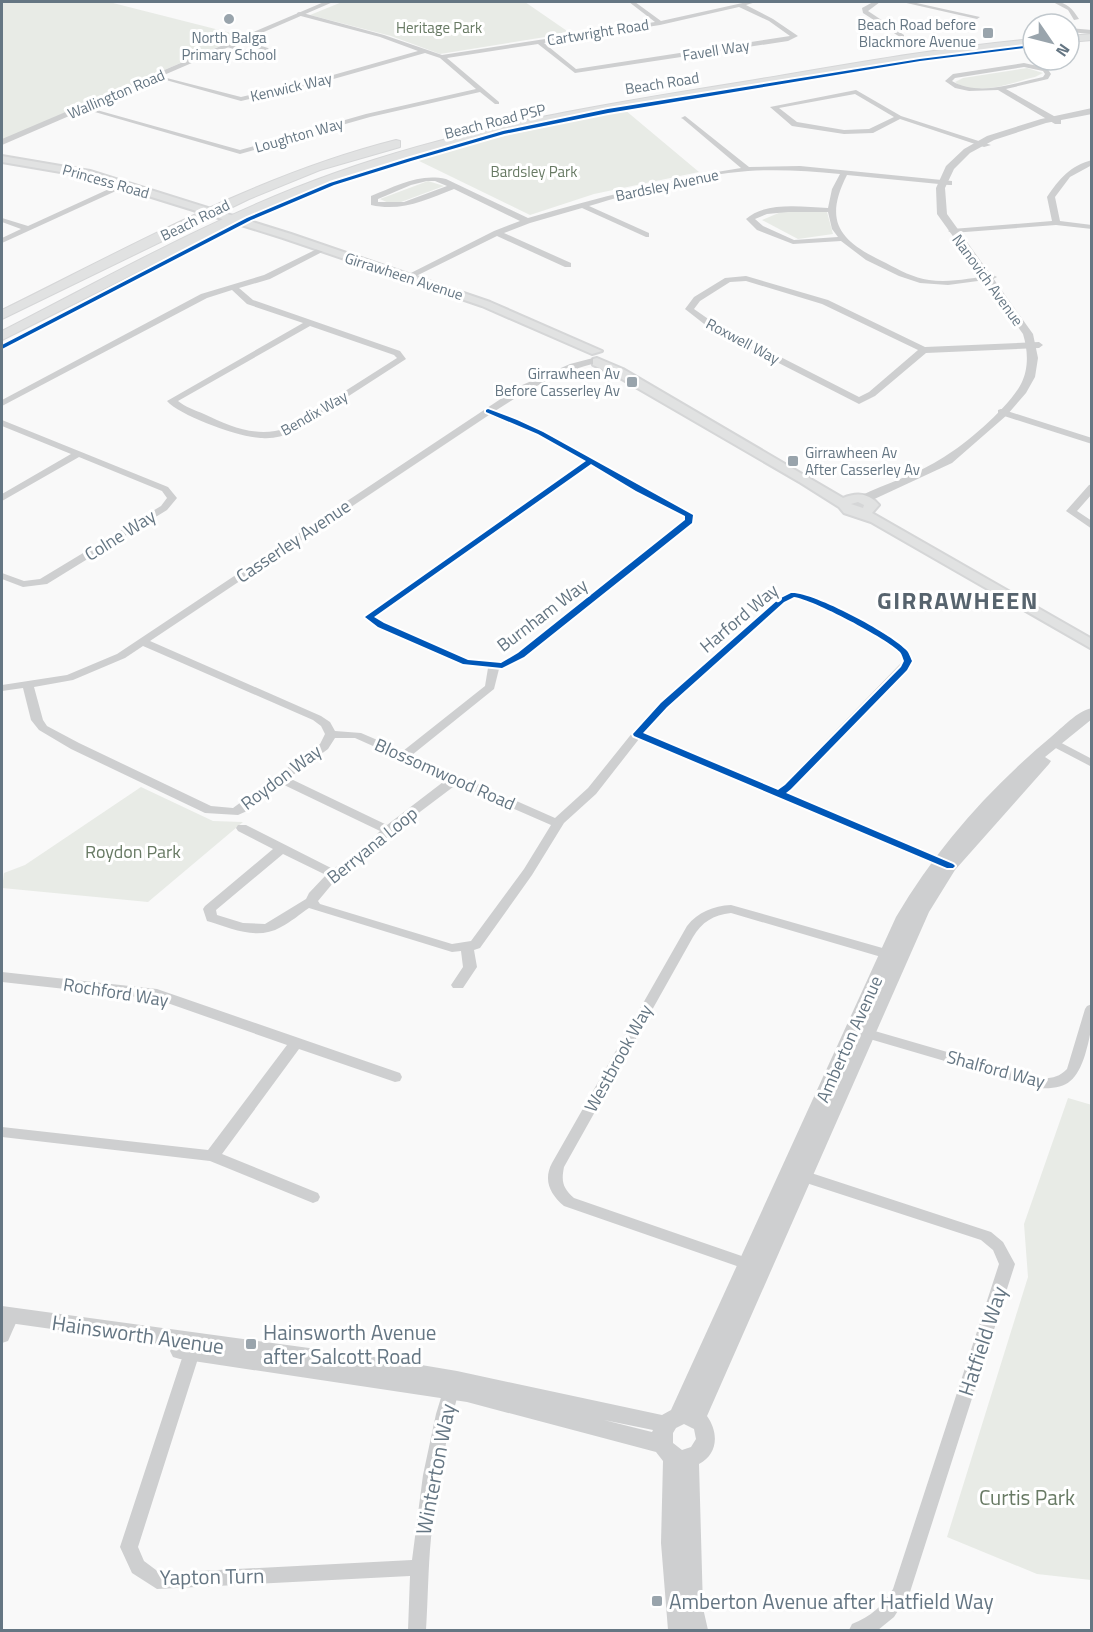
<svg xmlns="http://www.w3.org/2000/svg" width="1093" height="1632" viewBox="0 0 1093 1632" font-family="'Titillium Web',sans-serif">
	<rect width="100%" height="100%" fill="#f9f9f9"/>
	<g fill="#e8ebe6">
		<polygon points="2,2 109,2 243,36 2,140"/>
		<polygon points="342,2 525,2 570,33 440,54 391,36 310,15"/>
		<path d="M1027 68 1043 73 1035 77C1014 82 975 98 955 82L963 78Z"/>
		<polygon points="625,110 699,172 594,194 530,215 413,158 445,149"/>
		<polygon points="428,181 444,186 393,205 380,199"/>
		<polygon points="781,212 827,212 833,234 798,239 762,220"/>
		<polygon points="141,787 213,821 243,822 148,902 2,888 4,873 25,865"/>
		<polygon points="1068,1098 1092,1105 1091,1580 1037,1574 947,1537 1028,1277 1024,1224"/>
	</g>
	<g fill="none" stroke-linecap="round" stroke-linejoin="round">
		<g stroke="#d5d6d7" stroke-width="4">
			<g id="secondary">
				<polygon points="2,156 90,171 291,234 490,302 602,351 592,354 482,306 283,238 84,176 2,162"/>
				<path d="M597 358 623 369 843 498C857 492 869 493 879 505L872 513 1092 639V649L871 522 844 513 839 507 801 483 615 375 593 365V359ZM858 502 864 505 863 508 851 504Z"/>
			</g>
		</g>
		<g stroke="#d5d6d7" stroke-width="2">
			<g id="primary">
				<polygon points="1092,34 1092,40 1069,42 1069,36"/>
				<path d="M1033 39V45L924 58 641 105 539 124 443 147 344 178 257 212 2 340V331C111 275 219 214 335 173 467 126 605 104 743 82 839 66 935 48 1033 39Z"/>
				<path d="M396 140 400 141V147L320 170 249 199 2 319V310C130 247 257 175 396 140Z"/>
			</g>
		</g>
		<g fill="#cecfd0" fill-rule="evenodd">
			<path d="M629 2H635L661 21 747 2H756L746 5 773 19 798 36 788 41 575 73 538 44 447 58 499 102V104H495L480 92 370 117 240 154 81 108 86 107 240 150 366 114 476 89 440 58 425 53 330 80 241 101 155 77V75L241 97 326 77 418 51 380 37 297 15V13L299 12 384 35 442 55 655 22ZM739 7 769 21 790 36 576 69 544 43 660 25Z"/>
			<polygon points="873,2 880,2 868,11 904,35 904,37 900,37 863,13 862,8"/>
			<polygon points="902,2 912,2 980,17 977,19"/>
			<path d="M1053 2C1066 1 1073 9 1079 19L1074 20 1068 10Z"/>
			<polygon points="238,39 268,48 271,52 256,56 224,46 227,44 256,52 264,51 236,42 235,41"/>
			<path d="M1024 63 1047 68 1051 74 1048 79 1006 89 1061 120V124H1055L998 90 969 91 955 88 945 81 953 74ZM1024 67 1043 71 1045 74 1043 77C1015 83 979 97 952 81L955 78Z"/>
			<path d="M856 90 901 116 991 145 984 147 900 119 873 133 844 134 792 126 770 107ZM855 94 894 117 869 129 844 130 797 122 779 108Z"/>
			<path d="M685 116 749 167 800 166 952 181V185H949L847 175C822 224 842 242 886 263 899 270 914 278 929 280 950 283 972 278 993 275L997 277 993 279 948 285 920 283 899 276 866 260 841 241 793 244 757 230 746 219C766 201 803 207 828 208L832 189 840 174C809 171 779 169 748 171 695 175 640 191 589 206L649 233V237H646L582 208 530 223 504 233 571 263V267H565L497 236 404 282 397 280 494 231 520 221 454 189C426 200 401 212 371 205V196C396 186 419 173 446 179L528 218C598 198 668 179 741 168L683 119 681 118ZM427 181H435L447 186 404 202H378V199L411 185ZM788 212H828L832 229 838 237 794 240 763 226 755 219 767 214Z"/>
			<path d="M1092 160V165L1070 177 1055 197 1060 221 1092 225V229L1056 225 952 233 948 231 952 229 1052 221 1047 197C1059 179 1070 166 1092 160Z"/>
			<polygon points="122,183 129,185 2,243 2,238 21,229 2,222 2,218 28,226"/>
			<path d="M321 247H324V251L270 279 239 288 253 300 400 351 406 359 293 432C283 436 273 439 262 438 241 438 180 416 167 401L303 323 247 304 232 290 207 298 2 406V400L201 294 264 275ZM310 326 394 355 397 358 287 428C257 438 231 427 204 414 195 410 185 407 178 401Z"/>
			<path d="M746 276 828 300 925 347 1039 342 1043 345 1039 348 926 353 875 396 859 404 708 327 685 309 694 297 725 278ZM746 281 822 304 918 350 869 392 859 397 714 323 694 309 700 301 730 282Z"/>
			<path d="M593 358 597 361 596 363C559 372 527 390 495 411 565 437 626 481 692 513L694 521 525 657 506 668 499 669 494 689 412 755 555 818 588 788 633 732 660 703 780 597C785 593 791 591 798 592 819 595 892 633 907 649 910 652 912 657 913 661L908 670 788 793 951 862 953 865 951 868H943L639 739 596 794 564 823 532 875 480 948 474 950 477 967 463 988H453L451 985 463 967 461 951 452 952 309 908C300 914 291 922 281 927 257 941 231 928 207 921L203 909 205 906 273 849 238 831 236 828 238 825H246L333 869 357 854 380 831 282 784 247 811 238 815 205 813 71 749 39 730 31 720 23 688 2 691V685L67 675 117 654 520 386 570 364ZM489 415 537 435 584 461 364 617 377 627 462 664 488 668 485 686 403 751 361 733 335 731 330 722 321 716 150 641ZM591 465 684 516V520L517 653 500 663 468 659 385 623 376 617ZM794 598C813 600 886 638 899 652 900 654 902 659 903 661L784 784 778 789 644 733 668 707 785 603ZM143 646 313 720 321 726 325 734 320 744 233 808 211 806 79 743 47 726 43 720 34 687 73 680 125 658ZM335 738H355L447 779 387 825 289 778 328 749ZM457 784 551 825 524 869 471 941 452 944 320 904 318 901 338 877 365 860 392 833ZM283 854 326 875 309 893 306 899 265 924 243 923 217 915 216 910Z"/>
			<polygon points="1001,409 1092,438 1092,444 998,414 998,410"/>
			<polygon points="2,420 168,487 177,498 167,510 47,584 23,587 2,579 2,573 24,581 40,579 161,506 167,498 162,491 79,457 2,501 2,494 71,454 2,426"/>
			<polygon points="1092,484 1092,494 1077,511 1092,521 1092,529 1066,511 1089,485"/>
			<polygon points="1052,738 1092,759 1092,767 1048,744 1046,742"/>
			<path d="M731 905 900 953 901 956 900 959 895 961 731 913C713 915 702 922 693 937L564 1167C561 1182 563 1188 574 1198L759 1262 762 1266 759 1270 754 1272 564 1206C550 1194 543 1180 552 1163L687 926C698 912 713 906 731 905Z"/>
			<polygon points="2,972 157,989 400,1073 402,1077 400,1081 395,1082 299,1049 222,1154 318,1193 320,1197 318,1201 313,1203 210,1161 2,1137 2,1127 208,1150 287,1045 156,999 2,982"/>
			<path d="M1092 1004C1092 1025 1091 1035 1085 1055 1076 1082 1066 1090 1037 1088L856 1035 854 1032 856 1029 861 1027 1037 1078C1050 1079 1058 1078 1067 1069L1085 1009 1087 1006Z"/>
			<path d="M796 1168 991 1232 1003 1242 1015 1264 910 1592 894 1617 878 1630H849L852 1624C871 1616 882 1607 893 1589L999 1264 993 1250 981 1240 791 1178 789 1174 791 1170Z"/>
			<polygon points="11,1310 16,1311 19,1316 8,1341 2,1343 2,1320 6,1311"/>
			<path d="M194 1339 200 1341 202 1346 138 1547 144 1561 160 1573 412 1560 423 1475 436 1414 447 1378 453 1376 459 1378 461 1383C447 1434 436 1485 431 1538 428 1569 428 1600 426 1630H408L410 1576 157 1589 132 1573 120 1547 186 1346 188 1341Z"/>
		</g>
		<g fill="#cecfd0" fill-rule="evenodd">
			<polygon points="324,2 333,2 2,145 2,139"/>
			<polygon points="1069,28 1092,30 1092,34 1069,32"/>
			<path d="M1092 108V114L1046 123 994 140 970 153 954 169 945 188 947 214 1033 334 1038 358 1035 377 1026 393 1007 415 952 463 868 502H860V496C887 483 918 474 944 457 967 443 1008 408 1021 384 1029 369 1028 350 1023 334L937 214 936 188 946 166 964 149 987 136 1041 119Z"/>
			<path d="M1092 708V719L1045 757 1051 761 1049 764 955 870 929 912 707 1416C719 1433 718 1454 699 1464L703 1608 708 1630H668L661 1543 663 1461 656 1452 467 1402 180 1359 173 1357 170 1351 173 1346 2 1322V1306L368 1356 457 1371 662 1415 671 1410 896 917C937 847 989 789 1051 737 1062 728 1077 711 1092 708ZM604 1420 653 1430 652 1432ZM684 1424 694 1429 696 1439 691 1447 682 1450 673 1443V1433L676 1428Z"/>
		</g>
		<use href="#secondary" fill="#e1e2e2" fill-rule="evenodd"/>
		<use href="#primary" fill="#e1e2e2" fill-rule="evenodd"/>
		<g stroke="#fff" stroke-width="4">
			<g id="cycleway">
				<polygon points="1033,45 1033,47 920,61 608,113 504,134 411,161 334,185 251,220 2,349 2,345 247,218 330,183 407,159 503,131 608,109 920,59"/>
				<path d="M488 409 517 420 543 432 693 515 692 523 524 657 502 668 463 664 378 627 365 617 586 461 538 434 486 412V410ZM591 464 636 491 685 516V520L518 653 501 663 468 660 384 623 374 617Z"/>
				<path d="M791 593C811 591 890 633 905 649 909 652 910 657 912 661L907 670 791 789 786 793 953 864 955 866 953 868H947L634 736 633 734 661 703 779 599ZM794 597C812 599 888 639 900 652 902 654 903 659 904 661L901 667 785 785 778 790 643 733 667 707 784 602Z"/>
			</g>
		</g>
		<use href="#cycleway" fill="#0057b8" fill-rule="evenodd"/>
	</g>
	<g fill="#99a4ac" stroke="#fff" stroke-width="2">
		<circle cx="229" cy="19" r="6"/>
		<rect x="982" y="27" width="12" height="12" rx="3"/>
		<rect x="626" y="376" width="12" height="12" rx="3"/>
		<rect x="787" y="455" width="12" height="12" rx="3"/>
		<rect x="245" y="1338" width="12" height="12" rx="3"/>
		<rect x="651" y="1595" width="12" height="12" rx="3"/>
	</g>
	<g text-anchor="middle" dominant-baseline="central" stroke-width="6" stroke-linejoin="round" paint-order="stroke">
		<g font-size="15" fill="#657683" stroke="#fff" text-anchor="end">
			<text x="976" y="24">Beach Road before<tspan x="976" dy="17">Blackmore Avenue</tspan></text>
			<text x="229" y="37" text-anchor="middle">North Balga<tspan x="229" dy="17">Primary School</tspan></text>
			<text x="620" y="373">Girrawheen Av<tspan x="620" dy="17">Before Casserley Av</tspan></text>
			<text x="805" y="452" text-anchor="start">Girrawheen Av<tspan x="805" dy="17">After Casserley Av</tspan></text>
		</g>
		<g font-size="15" fill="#687a64" stroke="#fff">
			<text x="439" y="27">Heritage Park</text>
			<text x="534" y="171">Bardsley Park</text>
		</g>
		<g font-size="15" fill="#657683" stroke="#fff">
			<text transform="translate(598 32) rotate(-9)">Cartwright Road</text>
			<text transform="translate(716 50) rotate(-9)">Favell Way</text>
			<text transform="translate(662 83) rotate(-9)">Beach Road</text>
			<text transform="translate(291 87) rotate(-13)">Kenwick Way</text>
			<text transform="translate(116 94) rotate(-23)">Wallington Road</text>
			<text transform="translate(495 121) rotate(-14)">Beach Road PSP</text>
			<text transform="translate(299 135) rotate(-16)">Loughton Way</text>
			<text transform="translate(106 181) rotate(16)">Princess Road</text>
			<text transform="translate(667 185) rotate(-12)">Bardsley Avenue</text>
			<text transform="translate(195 220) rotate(-26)">Beach Road</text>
			<text transform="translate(404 276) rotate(18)">Girrawheen Avenue</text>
			<text transform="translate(988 280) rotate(54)">Nanovich Avenue</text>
			<text transform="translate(743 341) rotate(28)">Roxwell Way</text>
			<text transform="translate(314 413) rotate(-30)">Bendix Way</text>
		</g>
		<g font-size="18" fill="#657683" stroke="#fff">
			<text transform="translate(120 535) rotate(-32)">Colne Way</text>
			<text transform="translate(293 541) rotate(-34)">Casserley Avenue</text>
			<text transform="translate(542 615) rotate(-37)">Burnham Way</text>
			<text transform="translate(739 618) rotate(-40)">Harford Way</text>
			<text transform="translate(445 774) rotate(24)">Blossomwood Road</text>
			<text transform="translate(281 777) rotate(-37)">Roydon Way</text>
			<text transform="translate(372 845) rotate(-39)">Berryana Loop</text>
			<text transform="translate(116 992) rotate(9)">Rochford Way</text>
			<text transform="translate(849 1039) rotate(-66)">Amberton Avenue</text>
			<text transform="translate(618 1058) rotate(-61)">Westbrook Way</text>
			<text transform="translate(996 1069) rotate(15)">Shalford Way</text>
		</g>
		<g font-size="18" fill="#687a64" stroke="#fff">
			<text x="133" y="851">Roydon Park</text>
		</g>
		<g font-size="21" fill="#657683" stroke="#fff" text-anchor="start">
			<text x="263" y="1332">Hainsworth Avenue<tspan x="263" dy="24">after Salcott Road</tspan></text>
			<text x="669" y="1601">Amberton Avenue after Hatfield Way</text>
		</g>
		<g font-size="21" fill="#657683" stroke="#fff">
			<text transform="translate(138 1334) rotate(8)">Hainsworth Avenue</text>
			<text transform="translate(982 1341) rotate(-72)">Hatfield Way</text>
			<text transform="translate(435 1469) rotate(-79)">Winterton Way</text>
			<text transform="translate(212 1576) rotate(-1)">Yapton Turn</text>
		</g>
		<g font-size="21" fill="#687a64" stroke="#fff">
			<text x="1027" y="1497">Curtis Park</text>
		</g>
		<g font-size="24" font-weight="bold" letter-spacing="1.5" fill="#57646e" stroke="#fff">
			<text x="958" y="600">GIRRAWHEEN</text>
		</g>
	</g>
	<rect width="1093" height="1632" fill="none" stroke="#657683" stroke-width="6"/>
	<g transform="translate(1051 42) rotate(125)"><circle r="28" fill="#ffffff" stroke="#c1c8cd" stroke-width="1.5"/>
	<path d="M0-4.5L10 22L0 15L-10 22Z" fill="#99a4ac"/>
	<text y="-9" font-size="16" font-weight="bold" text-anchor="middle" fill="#657683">N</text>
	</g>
</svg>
